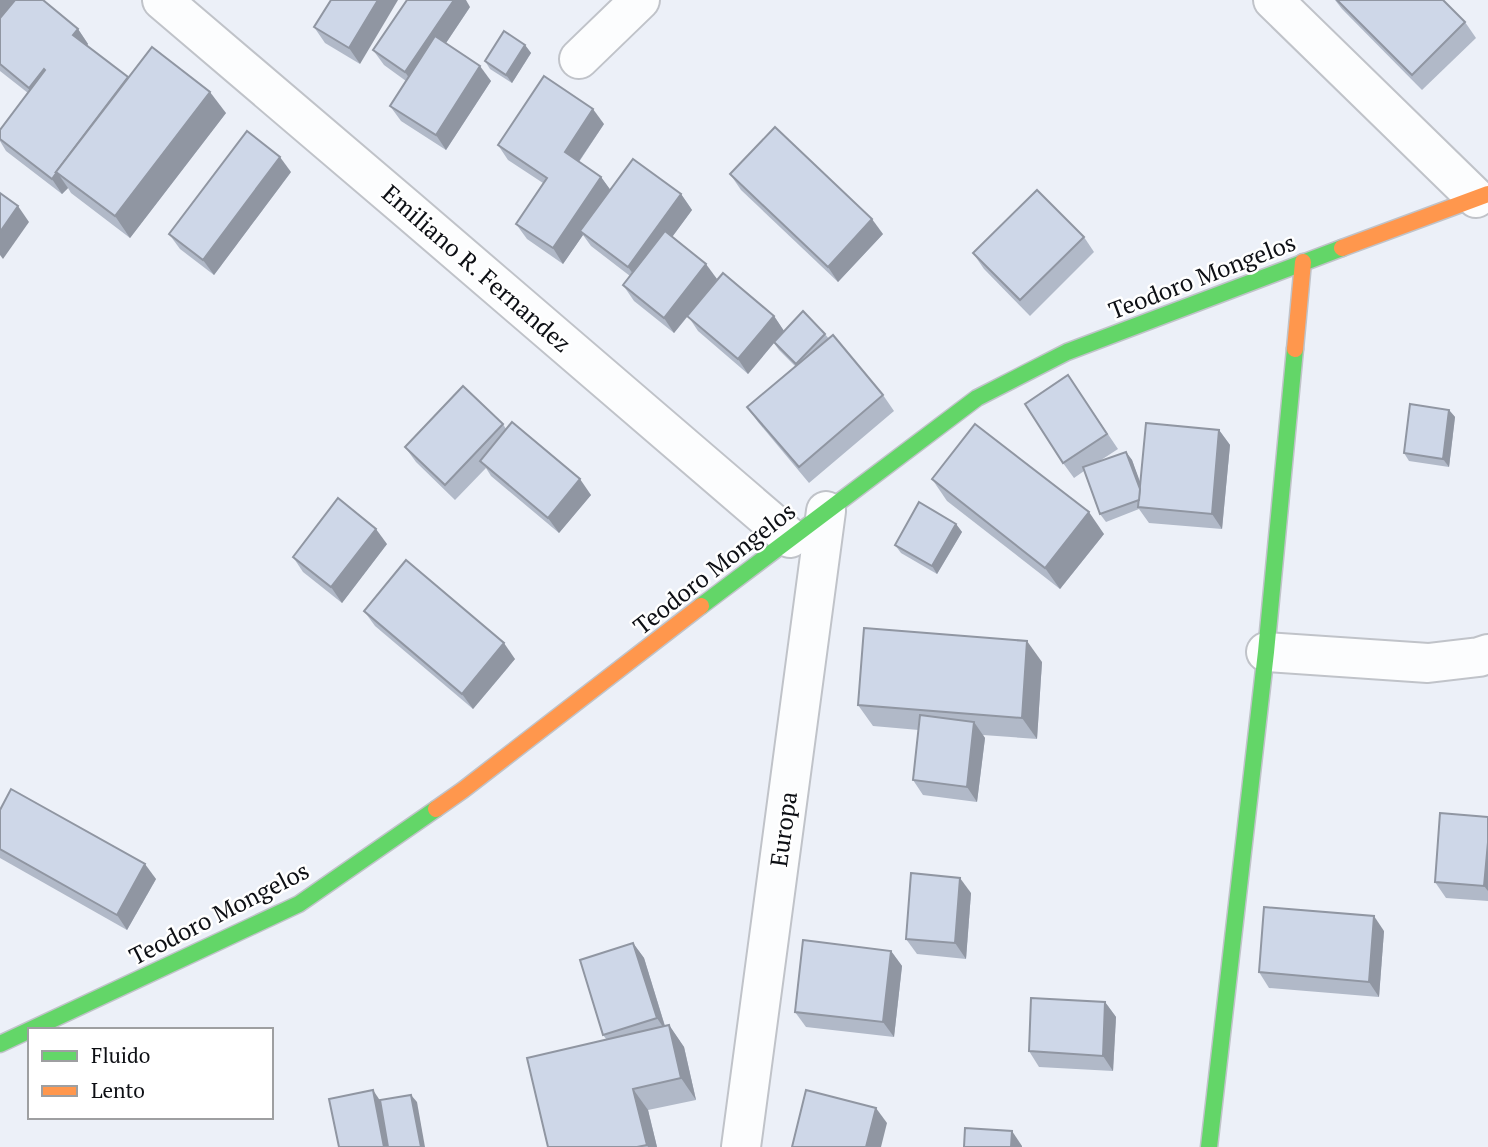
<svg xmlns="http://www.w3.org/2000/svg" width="1488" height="1147" viewBox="0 0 1488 1147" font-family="'PT Serif',serif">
	<rect width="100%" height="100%" fill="#ecf0f8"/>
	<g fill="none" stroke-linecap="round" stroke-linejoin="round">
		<g stroke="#c0c3c9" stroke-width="42">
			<g id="street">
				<polyline points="162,0 406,208 790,538"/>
				<polyline points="1273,0 1476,198"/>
				<polyline points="579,59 640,0"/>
				<polyline points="1266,652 1428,663 1479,657 1488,654"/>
				<polyline points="741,1147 826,511"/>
			</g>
		</g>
		<g stroke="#c0c3c9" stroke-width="19">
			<g id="fast">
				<polyline points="701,606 977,398 1067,352 1342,248"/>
				<polyline points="0,1044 299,904 436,809"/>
				<polyline points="1209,1147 1266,652 1295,349"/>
			</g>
		</g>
		<g stroke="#c0c3c9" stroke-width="19">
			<g id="slow">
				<polyline points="1342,248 1488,194"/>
				<polyline points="1295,349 1303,262"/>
				<polyline points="436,809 463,790 701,606"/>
			</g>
		</g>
		<use href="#street" stroke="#fcfdfe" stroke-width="38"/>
		<use href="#fast" stroke="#63d668" stroke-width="16"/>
		<use href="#slow" stroke="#ff974d" stroke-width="16"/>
	</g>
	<g fill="#b1b9c8">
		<polygon points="0,0 78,29 88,44 87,46 128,77 226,113 130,238 71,193 68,188 62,194 6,151 0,141 0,130 28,93 0,71"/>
		<polygon points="331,0 360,64 325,43 314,27"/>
		<polygon points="1335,0 1443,0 1465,22 1476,38 1422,90 1342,9"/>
		<polygon points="470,7 446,43 491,81 446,150 401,121 390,106 406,81 384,65 373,50"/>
		<polygon points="525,45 531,53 512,83 490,69 485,61"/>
		<polygon points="604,124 579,162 601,177 610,190 681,194 692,210 672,237 717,279 701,299 774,316 784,331 825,334 829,339 883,395 894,411 809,483 758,422 747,407 796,367 779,350 774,343 748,374 698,331 688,316 674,333 634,301 623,285 630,276 591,246 583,235 563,264 527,239 516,224 543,183 508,160 498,145"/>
		<polygon points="291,172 214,275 180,249 169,234"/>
		<polygon points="730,174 883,234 838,282 741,190"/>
		<polygon points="1084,237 1094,252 1030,316 984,269 973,253"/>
		<polygon points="1068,375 1118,449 1098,462 1126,452 1132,460 1140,483 1219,430 1230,445 1222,529 1149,523 1139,509 1106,522 1100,514 1084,471 1074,478 1063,463"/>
		<polygon points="1449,410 1455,417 1449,467 1409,461 1404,453"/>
		<polygon points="503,424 506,429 591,495 559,533 491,476 486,468 455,500 416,462 405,447"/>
		<polygon points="932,479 1104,534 1060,589 947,501"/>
		<polygon points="956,524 962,532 937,574 901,553 895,545"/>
		<polygon points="387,544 342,603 303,572 293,557"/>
		<polygon points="364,611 515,659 473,709 375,626"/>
		<polygon points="1042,662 1037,739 983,735 985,738 977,802 923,795 913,780 919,730 873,726 858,705"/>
		<polygon points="0,810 156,879 127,930 0,858"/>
		<polygon points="1488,817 1488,901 1446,898 1435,882"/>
		<polygon points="971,893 966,959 917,954 906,939"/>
		<polygon points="1384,931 1379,997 1269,988 1259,972"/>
		<polygon points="633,943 644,958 665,1026 669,1025 684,1047 696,1100 648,1110 657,1147 548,1147 607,1040 603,1035"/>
		<polygon points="891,951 902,966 894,1037 806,1027 795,1012"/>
		<polygon points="1105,1002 1116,1017 1113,1071 1039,1067 1029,1051"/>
	</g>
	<g fill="#9096a2">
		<polygon points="0,0 21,0 0,29"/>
		<polygon points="378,0 398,0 360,64 349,48"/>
		<polygon points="454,0 466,0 470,7 416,88 405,72"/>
		<polygon points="78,29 88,44 83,50 73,35"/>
		<polygon points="525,45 531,53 512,83 506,75"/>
		<polygon points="480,66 491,81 446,150 436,135"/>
		<polygon points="210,92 226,113 130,238 115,216"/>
		<polygon points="593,109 604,124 575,167 565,152"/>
		<polygon points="280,157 291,172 214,275 203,260"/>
		<polygon points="57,172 68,188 62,194 52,179"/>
		<polygon points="601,177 612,192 580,231 583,235 563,264 553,248"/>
		<polygon points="681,194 692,210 639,282 628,267"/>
		<polygon points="18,206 29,222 3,259 0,255 0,232"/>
		<polygon points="872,219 883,234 838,282 828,267"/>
		<polygon points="706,264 717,279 674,333 664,318"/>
		<polygon points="774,316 784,331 748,374 738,359"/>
		<polygon points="1449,410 1455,417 1449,467 1443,459"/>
		<polygon points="1219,430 1230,445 1222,529 1212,514"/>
		<polygon points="1126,452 1132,460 1149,506 1143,498"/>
		<polygon points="580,479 591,495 559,533 548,518"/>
		<polygon points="1089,512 1104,534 1060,589 1045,568"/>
		<polygon points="956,524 962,532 937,574 932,566"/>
		<polygon points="376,529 387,544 342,603 331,587"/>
		<polygon points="1027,641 1042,662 1037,739 1022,718"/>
		<polygon points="504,643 515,659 473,709 462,694"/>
		<polygon points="974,722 985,738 977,802 967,787"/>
		<polygon points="1488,842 1488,891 1484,886"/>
		<polygon points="145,864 156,879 127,930 117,915"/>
		<polygon points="960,878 971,893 966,959 955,943"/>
		<polygon points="1374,916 1384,931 1379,997 1369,982"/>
		<polygon points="633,943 644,958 667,1033 657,1018"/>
		<polygon points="891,951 902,966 894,1037 883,1022"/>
		<polygon points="1105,1002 1116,1017 1113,1071 1103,1056"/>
		<polygon points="669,1025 684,1047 696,1100 681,1078"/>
		<polygon points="633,1089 648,1110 657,1147 648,1147 647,1145"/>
		<polygon points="373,1090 383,1105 392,1147 384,1147"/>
		<polygon points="411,1095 417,1102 425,1147 421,1147"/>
		<polygon points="876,1108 887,1123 881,1147 866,1147"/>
		<polygon points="1012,1131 1022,1146 1022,1147 1011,1147"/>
	</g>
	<g fill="#ced7e8" stroke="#9096a2" stroke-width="2">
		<polygon points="15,0 43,0 78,29 73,35 128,77 56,172 57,172 52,179 0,139 0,130 45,70 44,69 29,88 0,64 0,18"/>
		<polygon points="331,0 378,0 349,48 314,27"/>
		<polygon points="407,0 454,0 405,72 373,50"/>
		<polygon points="1337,0 1443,0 1465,22 1412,75"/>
		<polygon points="504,31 525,45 506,75 485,61"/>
		<polygon points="435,36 480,66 436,135 390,106"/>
		<polygon points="152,47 210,92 115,216 56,172"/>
		<polygon points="544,76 593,109 565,152 601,177 553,248 516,224 547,178 498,145"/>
		<polygon points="775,127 872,219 828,267 730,174"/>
		<polygon points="247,131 280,157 203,260 169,234"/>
		<polygon points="633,159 681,194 628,267 580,231"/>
		<polygon points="1037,190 1084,237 1020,300 973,253"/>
		<polygon points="0,193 18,206 0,232"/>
		<polygon points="665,231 706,264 664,318 623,285"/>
		<polygon points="723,273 774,316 738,359 687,316"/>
		<polygon points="803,311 825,334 796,364 774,342"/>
		<polygon points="833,335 883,395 799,467 747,407"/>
		<polygon points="1068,375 1107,434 1063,463 1025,404"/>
		<polygon points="463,386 503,424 445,485 405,447"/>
		<polygon points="1410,404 1449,410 1443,459 1404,453"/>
		<polygon points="512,422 580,479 548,518 480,461"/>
		<polygon points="1146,423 1219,430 1212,514 1138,507"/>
		<polygon points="975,424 1089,512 1045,568 932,479"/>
		<polygon points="1126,452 1140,489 1139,500 1100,514 1083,467"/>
		<polygon points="338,498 376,529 331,587 293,557"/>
		<polygon points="919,502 956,524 932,566 895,545"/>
		<polygon points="406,560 504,643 462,694 364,611"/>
		<polygon points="864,628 1027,641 1022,718 858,705"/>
		<polygon points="920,715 974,722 967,787 913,780"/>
		<polygon points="11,789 145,864 117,915 0,849 0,810"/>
		<polygon points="1440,813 1488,817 1488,842 1484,886 1435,882"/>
		<polygon points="911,873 960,878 955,943 906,939"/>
		<polygon points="1264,907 1374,916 1369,982 1259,972"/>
		<polygon points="803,940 891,951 883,1022 795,1012"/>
		<polygon points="633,943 657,1018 603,1035 580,960"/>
		<polygon points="1031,998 1105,1002 1103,1056 1029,1051"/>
		<polygon points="669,1025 681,1078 633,1089 647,1145 637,1147 548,1147 527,1058"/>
		<polygon points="373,1090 384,1147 339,1147 329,1099"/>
		<polygon points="806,1090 876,1108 866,1147 792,1147"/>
		<polygon points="411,1095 421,1147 388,1147 380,1100"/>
		<polygon points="965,1128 1012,1131 1011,1147 964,1147"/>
	</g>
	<g text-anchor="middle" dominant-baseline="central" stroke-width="5" stroke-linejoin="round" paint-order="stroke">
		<g font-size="24" fill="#0d0f14" stroke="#fff">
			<text transform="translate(477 268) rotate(41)">Emiliano R. Fernandez</text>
			<text transform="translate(1202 276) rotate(-21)">Teodoro Mongelos</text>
			<text transform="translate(714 568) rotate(-38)">Teodoro Mongelos</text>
			<text transform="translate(783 829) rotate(-82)">Europa</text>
			<text transform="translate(219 913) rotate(-27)">Teodoro Mongelos</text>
		</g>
	</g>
	<rect x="28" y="1028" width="245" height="91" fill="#ffffff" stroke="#9e9fa1" stroke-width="2"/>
	<rect x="42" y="1051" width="35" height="10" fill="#63d668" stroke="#9e9fa1" stroke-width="2"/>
	<text x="91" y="1063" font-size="21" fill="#0d0f14">Fluido</text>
	<rect x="42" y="1086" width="35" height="10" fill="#ff974d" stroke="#9e9fa1" stroke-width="2"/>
	<text x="91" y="1098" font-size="21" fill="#0d0f14">Lento</text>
</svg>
